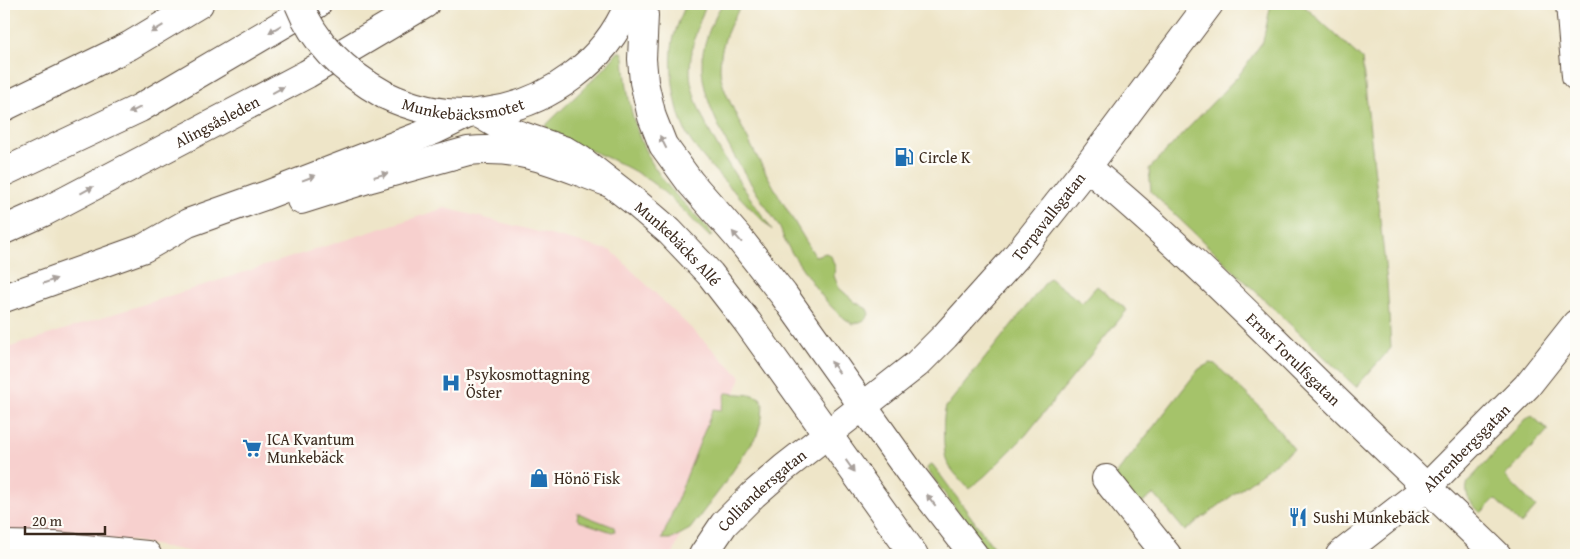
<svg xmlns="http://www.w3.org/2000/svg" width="1580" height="559" viewBox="0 0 1580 559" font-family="'Gentium Book Plus',serif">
	<rect width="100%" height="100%" fill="#fdfcf7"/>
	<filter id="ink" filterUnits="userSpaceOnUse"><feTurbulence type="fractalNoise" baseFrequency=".02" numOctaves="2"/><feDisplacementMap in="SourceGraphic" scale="10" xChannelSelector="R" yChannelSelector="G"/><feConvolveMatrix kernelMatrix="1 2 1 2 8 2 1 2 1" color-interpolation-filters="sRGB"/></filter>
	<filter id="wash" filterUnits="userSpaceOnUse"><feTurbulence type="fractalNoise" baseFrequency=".0096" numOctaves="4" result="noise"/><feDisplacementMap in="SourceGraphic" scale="20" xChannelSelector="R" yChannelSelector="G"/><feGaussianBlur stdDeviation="1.12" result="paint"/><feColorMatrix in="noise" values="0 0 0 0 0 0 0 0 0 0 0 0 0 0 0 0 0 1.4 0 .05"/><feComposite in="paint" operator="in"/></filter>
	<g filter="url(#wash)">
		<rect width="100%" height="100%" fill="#eee5c8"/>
		<polygon fill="#f7d0ce" points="445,208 612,251 741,377 673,555 208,555 133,541 4,539 4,349"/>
		<g fill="#a5c36b" stroke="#707644">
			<path d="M686 4H707C697 24 687 59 691 82 700 130 745 189 772 230 745 202 715 174 692 143 675 119 667 64 674 36 677 25 682 14 686 4Z"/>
			<path d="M722 4H742C730 24 720 44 720 68 720 84 730 101 736 115 759 164 787 210 815 256L826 253 831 256 835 267 834 276 839 288 855 302 867 309 869 314C866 321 860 322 853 324 829 310 815 287 800 265 794 256 788 248 784 239 782 234 781 229 778 225 771 213 762 202 755 190 734 157 704 108 702 69 701 46 711 23 722 4Z"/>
			<polygon points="1271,4 1302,4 1362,59 1387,282 1391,348 1356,387 1151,192 1149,169 1239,75 1263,41"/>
			<path d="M618 52H622L624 57C627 100 634 138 659 174 670 191 693 212 708 228L712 235 709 236C689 217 670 195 647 179 616 158 580 148 546 131V125L605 68Z"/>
			<path d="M1049 278 1082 303 1097 286 1127 310 1025 436 986 475 969 489C962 481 952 472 947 462 943 453 942 417 946 407Z"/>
			<polygon points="1210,363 1215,364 1258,405 1294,449 1185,531 1154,494 1138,506 1114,477 1199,369"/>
			<polygon points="726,393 753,395 760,398 763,404 762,418 757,435 722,487 690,529 677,536 670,539 662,539 713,409 721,410"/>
			<path d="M1532 416 1548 430 1505 476 1536 507 1521 524 1495 499 1481 513C1472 505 1463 495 1468 482L1525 419Z"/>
			<polygon points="931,464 933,465 999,555 989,555 929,472 927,468"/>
			<polygon points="578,513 614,527 615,531 612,532 579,521 577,519"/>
			<polygon points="567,545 599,555 578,555 565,551"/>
		</g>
	</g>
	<g filter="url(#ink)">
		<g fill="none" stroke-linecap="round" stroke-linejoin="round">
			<g stroke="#564638" stroke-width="30">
				<g id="minor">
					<polyline points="639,4 644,15 642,59 644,82 652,117 663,145 690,182 738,237 783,294 909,471 974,555"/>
					<polyline points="1570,4 1576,76"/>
					<path id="s1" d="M385 95C410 107 439 114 467 114 473 114 479 112 486 112 548 104 605 62 629 4"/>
					<path id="s2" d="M478 113 508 131 566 151 581 160 635 202 670 232 710 274 748 323 914 555"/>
					<path id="s3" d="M1087 167C1167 233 1240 306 1314 379 1374 438 1436 496 1497 555"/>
					<polyline points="1106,479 1167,555"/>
					<polyline points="4,545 55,546 147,555"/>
					<path id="s4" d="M703 555 724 524 753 495 784 468 917 364 945 336 1015 258 1087 167 1209 4"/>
					<path id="s5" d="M1340 555 1426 488 1527 386 1576 324"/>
				</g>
			</g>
			<g stroke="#564638" stroke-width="30">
				<g id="highway">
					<polyline points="4,107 129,46 199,4"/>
					<polyline points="4,172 140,108 317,4"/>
					<path d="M301 200 371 178 468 151C525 145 559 165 610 183"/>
					<path id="s6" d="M4 230 44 212 307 74 425 4"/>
					<polyline points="4,298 144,248 188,223 264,196 435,130 468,114"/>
				</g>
			</g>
			<use href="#minor" stroke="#fff" stroke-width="28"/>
			<use href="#highway" stroke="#fff" stroke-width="28"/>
			<g stroke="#564638" stroke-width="30" stroke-linecap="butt">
				<path id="minor-bridge" d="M299 4C315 45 347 74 385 95"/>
			</g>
			<use href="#minor-bridge" stroke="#fff" stroke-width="28"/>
		</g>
		<defs><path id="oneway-solid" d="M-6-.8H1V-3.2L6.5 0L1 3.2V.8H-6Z" transform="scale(1.25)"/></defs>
		<g fill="#a79f9a">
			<use href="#oneway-solid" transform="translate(157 29) rotate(149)"/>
			<use href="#oneway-solid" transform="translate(275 29) rotate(149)"/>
			<use href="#oneway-solid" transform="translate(278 90) rotate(-28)"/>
			<use href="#oneway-solid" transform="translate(135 110) rotate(154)"/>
			<use href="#oneway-solid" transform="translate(663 142) rotate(-117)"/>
			<use href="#oneway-solid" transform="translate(381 175) rotate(-16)"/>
			<use href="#oneway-solid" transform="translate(309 178) rotate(-21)"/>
			<use href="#oneway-solid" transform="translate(87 190) rotate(-28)"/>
			<use href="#oneway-solid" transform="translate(737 237) rotate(-131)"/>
			<use href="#oneway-solid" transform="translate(50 281) rotate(-19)"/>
			<use href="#oneway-solid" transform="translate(835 367) rotate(-126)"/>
			<use href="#oneway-solid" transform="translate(850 466) rotate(55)"/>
			<use href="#oneway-solid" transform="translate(931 500) rotate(-128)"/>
		</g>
	</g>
	<defs>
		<g id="fuel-bare" transform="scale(1.5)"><path d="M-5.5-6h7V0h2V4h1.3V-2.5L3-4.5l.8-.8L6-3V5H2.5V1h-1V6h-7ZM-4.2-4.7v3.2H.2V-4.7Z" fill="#1f6fb2" stroke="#fdfcf7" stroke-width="2.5" paint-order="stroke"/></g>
		<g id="hospital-bare" transform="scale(1.5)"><path d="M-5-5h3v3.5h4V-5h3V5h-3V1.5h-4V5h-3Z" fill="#1f6fb2" stroke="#fdfcf7" stroke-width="2.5" paint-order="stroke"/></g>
		<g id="supermarket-bare" transform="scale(1.5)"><path d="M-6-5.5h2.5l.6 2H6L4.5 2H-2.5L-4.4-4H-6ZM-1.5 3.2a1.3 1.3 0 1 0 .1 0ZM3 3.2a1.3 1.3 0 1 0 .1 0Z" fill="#1f6fb2" stroke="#fdfcf7" stroke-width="2.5" paint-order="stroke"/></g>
		<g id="shop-bare" transform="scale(1.5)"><path d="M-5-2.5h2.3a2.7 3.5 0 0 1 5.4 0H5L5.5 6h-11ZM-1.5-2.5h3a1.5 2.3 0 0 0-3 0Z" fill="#1f6fb2" stroke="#fdfcf7" stroke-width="2.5" paint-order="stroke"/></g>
		<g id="restaurant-bare" transform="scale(1.5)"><path d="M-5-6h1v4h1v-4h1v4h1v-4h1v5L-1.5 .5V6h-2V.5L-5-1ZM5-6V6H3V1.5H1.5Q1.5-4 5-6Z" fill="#1f6fb2" stroke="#fdfcf7" stroke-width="2.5" paint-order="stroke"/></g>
	</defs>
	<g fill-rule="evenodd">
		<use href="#fuel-bare" x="904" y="157"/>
		<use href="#hospital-bare" x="451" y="383"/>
		<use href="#supermarket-bare" x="252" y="448"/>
		<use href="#shop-bare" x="539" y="478"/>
		<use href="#restaurant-bare" x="1298" y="517"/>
	</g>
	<g text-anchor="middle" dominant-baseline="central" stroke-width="5" stroke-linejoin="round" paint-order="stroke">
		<g font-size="16" fill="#3b2a1e" stroke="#fdfcf7">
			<text stroke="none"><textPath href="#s1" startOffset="81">Munkebäcksmotet</textPath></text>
			<text stroke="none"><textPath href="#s6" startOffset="239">Alingsåsleden</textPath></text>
			<text stroke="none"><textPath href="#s4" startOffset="486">Torpavallsgatan</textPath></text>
			<text stroke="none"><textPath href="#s2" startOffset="242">Munkebäcks Allé</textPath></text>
			<text stroke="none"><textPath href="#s3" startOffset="282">Ernst Torulfsgatan</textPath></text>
			<text stroke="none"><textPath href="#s5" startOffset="166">Ahrenbergsgatan</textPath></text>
			<text stroke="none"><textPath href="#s4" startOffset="88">Colliandersgatan</textPath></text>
		</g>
		<g font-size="16" fill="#3b2a1e" stroke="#fdfcf7" text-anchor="start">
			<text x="919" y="157">Circle K</text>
			<text x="466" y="374">Psykosmottagning<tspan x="466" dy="18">Öster</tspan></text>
			<text x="267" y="439">ICA Kvantum<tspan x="267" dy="18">Munkebäck</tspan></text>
			<text x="554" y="478">Hönö Fisk</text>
			<text x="1313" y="517">Sushi Munkebäck</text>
		</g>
	</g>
	<rect width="1580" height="559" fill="none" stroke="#fdfcf7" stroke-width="20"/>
	<path d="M25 526v8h80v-8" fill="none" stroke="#3b2a1e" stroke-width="2.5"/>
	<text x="32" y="526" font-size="15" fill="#3b2a1e" stroke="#fdfcf7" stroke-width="4" paint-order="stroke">20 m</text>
</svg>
